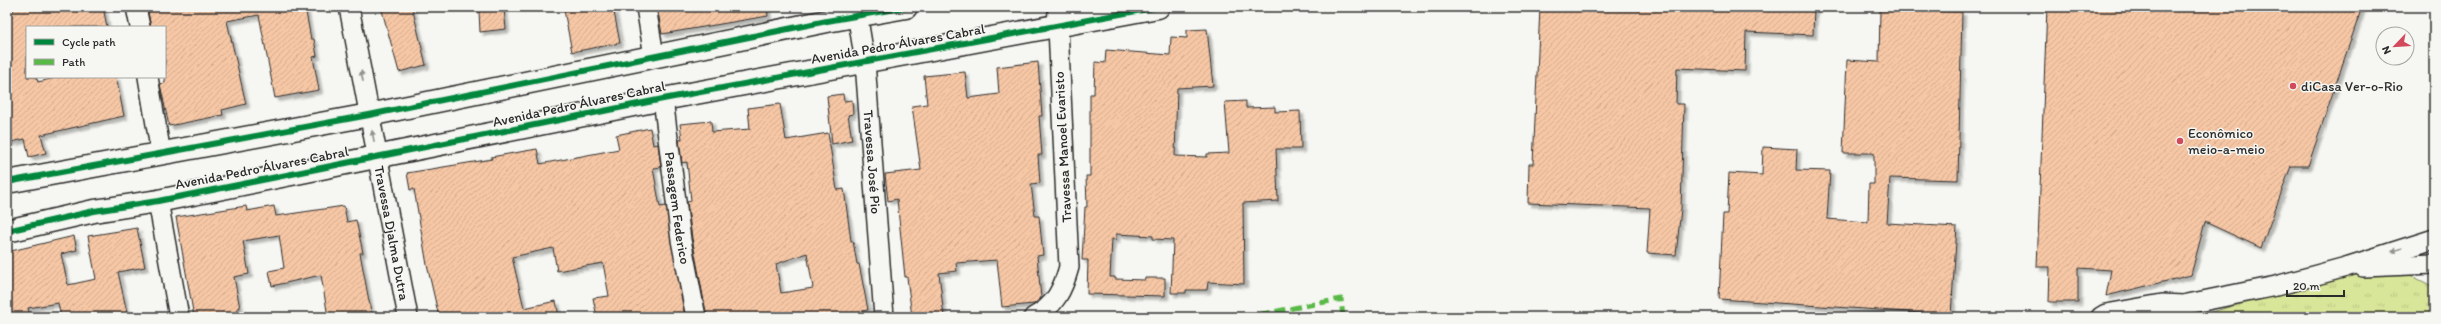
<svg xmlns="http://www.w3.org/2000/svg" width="2441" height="324" viewBox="0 0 2441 324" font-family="Itim,sans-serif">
	<defs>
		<pattern id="park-tufts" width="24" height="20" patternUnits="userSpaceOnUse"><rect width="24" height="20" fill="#d8e699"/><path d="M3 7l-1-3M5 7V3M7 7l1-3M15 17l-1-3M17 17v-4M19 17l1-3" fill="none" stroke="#bac584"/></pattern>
		<pattern id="building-hatch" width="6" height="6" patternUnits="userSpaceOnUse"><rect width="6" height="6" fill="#f6c7a5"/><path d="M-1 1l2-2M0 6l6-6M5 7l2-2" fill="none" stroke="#d3ab8e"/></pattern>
		<filter id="shadow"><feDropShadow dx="3.5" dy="3.5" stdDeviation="1" flood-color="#0004"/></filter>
	</defs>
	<rect width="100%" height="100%" fill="#f6f6f2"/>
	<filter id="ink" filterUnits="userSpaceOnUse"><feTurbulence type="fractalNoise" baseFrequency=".025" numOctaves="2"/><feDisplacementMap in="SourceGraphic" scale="8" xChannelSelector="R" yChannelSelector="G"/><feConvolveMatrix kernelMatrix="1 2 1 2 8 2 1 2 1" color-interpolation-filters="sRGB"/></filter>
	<g filter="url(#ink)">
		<polygon fill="url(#park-tufts)" stroke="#828862" points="2360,267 2402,271 2434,287 2434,317 2196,317"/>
		<g fill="url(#building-hatch)" stroke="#2b2b2b" fill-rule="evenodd" filter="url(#shadow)">
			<polygon points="13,7 103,7 107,27 27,27 27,77 36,77 38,82 59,77 116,77 124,116 41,135 46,153 29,157 25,139 7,143 7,11 14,10"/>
			<polygon points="147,7 305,7 311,39 314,39 317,56 313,57 319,90 275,98 259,15 227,21 246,104 222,110 223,115 169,126 160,84 165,83 165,27 151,27"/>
			<polygon points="381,7 412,7 426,65 399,72"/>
			<polygon points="579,7 613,7 620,43 572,52 564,10"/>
			<polygon points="657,7 767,7 768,16 662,34"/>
			<polygon points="1540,7 1814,7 1813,35 1746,32 1745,71 1677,68 1676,104 1684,104 1681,209 1676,255 1647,253 1650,208 1528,203 1529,164 1533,164"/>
			<polygon points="2047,7 2362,7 2308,166 2291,166 2261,248 2205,222 2191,275 2106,296 2111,270 2078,268 2078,302 2049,302 2050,267 2037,267"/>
			<polygon points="504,9 506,29 480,32 479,11"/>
			<polygon points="1880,10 1962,12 1958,180 1890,178 1887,223 1957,227 1951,315 1719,299 1723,214 1727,214 1729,173 1762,175 1763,147 1797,149 1796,170 1830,171 1827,219 1868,222 1869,184 1874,184 1874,153 1843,153 1847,60 1879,62"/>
			<polygon points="1207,29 1213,86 1177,88 1175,156 1207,157 1207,154 1229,153 1225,102 1246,101 1246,108 1275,107 1275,112 1300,111 1301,149 1276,149 1278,201 1243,203 1244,284 1208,282 1207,290 1186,290 1186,293 1171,293 1173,240 1153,239 1153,236 1116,234 1116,240 1112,239 1110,277 1115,277 1115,279 1145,280 1145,278 1165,278 1165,296 1087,294 1088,260 1082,260 1085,207 1087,207 1086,176 1090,176 1090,94 1094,94 1095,62 1105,63 1106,50 1170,55 1171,37 1187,38 1187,30"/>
			<polygon points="1038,62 1042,116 1039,116 1042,155 1038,155 1040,183 1031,184 1035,216 1039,216 1043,255 1037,256 1041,298 1034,304 1002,307 997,260 956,263 957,271 939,273 944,317 912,317 907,277 905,277 897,199 888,201 885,174 921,170 912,106 927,104 924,76 965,72 968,98 999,94 997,67"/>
			<polygon points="843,94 844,101 852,100 853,114 848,115 852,140 832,144 827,96"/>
			<path d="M780 104 786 140 828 133 837 190 844 189 851 241H853L857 264H859L868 310 862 311 863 317H707L692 238 687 202 691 201 687 162 682 163 679 140 682 139 680 124 711 121 712 132 750 129 748 108ZM807 253 813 288 781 293 776 264Z"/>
			<polygon points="650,128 653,145 658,144 661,167 653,168 660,207 666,206 685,317 597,317 593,298 609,296 603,263 557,271 553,248 512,257 524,308 556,301 559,317 439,317 427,265 414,189 410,190 407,173 492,159 491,157 537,149 540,164 619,149 616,135"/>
			<polygon points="246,206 247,211 274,206 276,216 344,206 347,222 356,220 363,253 360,253 372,317 328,317 321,275 272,286 269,271 284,268 279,235 243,241 249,274 234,277 240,308 237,308 239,317 194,317 176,217"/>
			<polygon points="137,228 145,267 118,272 128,317 61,317 58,303 28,308 30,317 7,317 7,252 74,236 77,250 61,254 68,285 96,279 88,236"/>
		</g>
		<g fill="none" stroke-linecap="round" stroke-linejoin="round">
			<g stroke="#2b2b2b" stroke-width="22">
				<g id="minor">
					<polyline points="136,7 140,27"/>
					<path id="s1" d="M349 7 408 317"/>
					<polyline points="646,7 654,56"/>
					<path id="s2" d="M856 7 865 62 884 317"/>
					<polyline points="148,77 161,154"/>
					<path id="s3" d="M663 99 681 240 696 317"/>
					<polyline points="158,201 179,317"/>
					<polyline points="2363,267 2434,264"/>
					<path d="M1034 317C1055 306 1063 289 1069 267L1058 27"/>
					<polyline points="2101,317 2106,314 2162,304 2183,305 2276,286 2346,267 2434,239"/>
				</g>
			</g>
			<g stroke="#2b2b2b" stroke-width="25">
				<g id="major">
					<polyline points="1058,27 1060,7"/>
					<polyline points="7,182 369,115 827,21 906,7"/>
					<polyline points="7,231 94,211 158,201 663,99 1158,7"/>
				</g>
			</g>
			<use href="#minor" stroke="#f6f6f2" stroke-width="19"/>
			<use href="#major" stroke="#f6f6f2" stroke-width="22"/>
			<polyline stroke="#58b947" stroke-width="5" stroke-dasharray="10 5" stroke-linecap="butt" points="1246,317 1341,299 1343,317"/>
			<g stroke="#f6f6f2" stroke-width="8">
				<g id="cycleway">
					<polyline points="7,182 369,115 827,21 906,7"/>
					<polyline points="7,231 94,211 158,201 663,99 1158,7"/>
				</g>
			</g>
			<use href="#cycleway" stroke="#00873e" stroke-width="6"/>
		</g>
		<defs><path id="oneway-solid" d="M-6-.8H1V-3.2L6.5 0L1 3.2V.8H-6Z"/></defs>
		<g fill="#90908e">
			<use href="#oneway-solid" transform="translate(362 76) rotate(-101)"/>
			<use href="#oneway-solid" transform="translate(373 136) rotate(-101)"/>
			<use href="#oneway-solid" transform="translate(2397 250) rotate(161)"/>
		</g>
	</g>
	<g fill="#d1495b" stroke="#f6f6f2" stroke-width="1.5">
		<circle cx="2293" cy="86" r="4"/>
		<circle cx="2180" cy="141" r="4"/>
	</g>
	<g text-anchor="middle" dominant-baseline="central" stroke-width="3" stroke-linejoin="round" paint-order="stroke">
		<g font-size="14" fill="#2b2b2b" stroke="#f6f6f2">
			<text transform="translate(898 44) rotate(-10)">Avenida Pedro Álvares Cabral</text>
			<text transform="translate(579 104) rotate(-12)">Avenida Pedro Álvares Cabral</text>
			<text transform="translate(1063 147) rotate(-93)">Travessa Manoel Evaristo</text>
			<text stroke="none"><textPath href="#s2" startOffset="156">Travessa José Pio</textPath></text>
			<text transform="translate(262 168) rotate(-11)">Avenida Pedro Álvares Cabral</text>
			<text stroke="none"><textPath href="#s3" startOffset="110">Passagem Federico</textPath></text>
			<text stroke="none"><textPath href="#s1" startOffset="230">Travessa Djalma Dutra</textPath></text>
		</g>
		<g font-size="14" fill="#2b2b2b" stroke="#f6f6f2" text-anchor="start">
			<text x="2301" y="86">diCasa Ver-o-Rio</text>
			<text x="2188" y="133">Econômico<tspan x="2188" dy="16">meio-a-meio</tspan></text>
		</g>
	</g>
	<rect width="2441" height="324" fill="none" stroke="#f6f6f2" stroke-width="24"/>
	<rect x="12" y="12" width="2417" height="300" fill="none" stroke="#2b2b2b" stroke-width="1.5" filter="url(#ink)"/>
	<rect x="26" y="26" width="140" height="52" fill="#f6f6f2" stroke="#a5a5a2"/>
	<rect x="34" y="39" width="20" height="6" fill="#00873e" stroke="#a5a5a2"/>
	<text x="62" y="46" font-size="12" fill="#2b2b2b">Cycle path</text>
	<rect x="34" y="59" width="20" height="6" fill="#58b947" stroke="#a5a5a2"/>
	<text x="62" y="66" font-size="12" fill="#2b2b2b">Path</text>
	<g transform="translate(2395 46) rotate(245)"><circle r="19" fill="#f6f6f2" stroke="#a5a5a2"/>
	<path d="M0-3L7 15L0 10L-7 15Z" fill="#d1495b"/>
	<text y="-6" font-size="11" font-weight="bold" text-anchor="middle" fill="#2b2b2b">N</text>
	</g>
	<path d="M2287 290v6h57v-6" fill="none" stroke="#2b2b2b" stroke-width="2"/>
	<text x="2293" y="290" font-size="12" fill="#2b2b2b" stroke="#f6f6f2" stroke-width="3" paint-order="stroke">20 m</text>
</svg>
